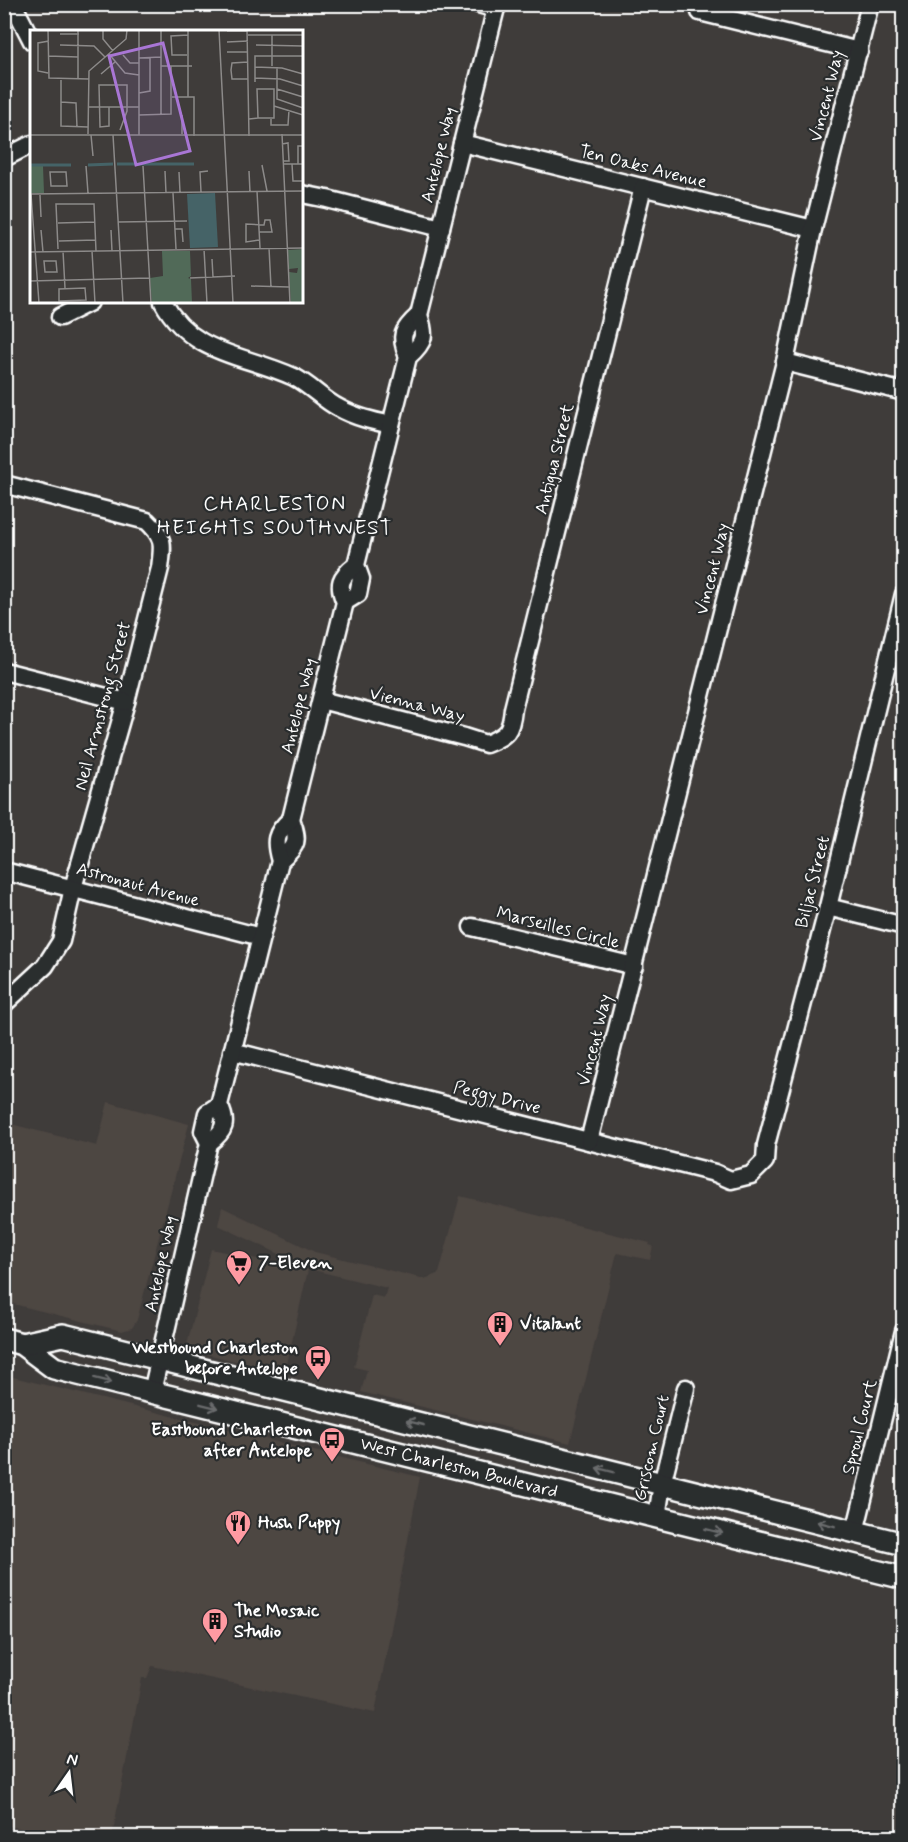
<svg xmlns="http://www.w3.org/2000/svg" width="908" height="1842" viewBox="0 0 908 1842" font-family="Mynerve,sans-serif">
	<rect width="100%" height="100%" fill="#3f3c3a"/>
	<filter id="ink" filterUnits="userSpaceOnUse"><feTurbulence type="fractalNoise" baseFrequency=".0167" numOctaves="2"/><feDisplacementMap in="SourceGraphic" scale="12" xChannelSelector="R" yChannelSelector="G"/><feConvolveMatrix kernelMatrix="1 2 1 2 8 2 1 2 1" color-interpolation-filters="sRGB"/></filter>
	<g filter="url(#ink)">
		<g fill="#4d4642">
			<polygon points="108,1102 189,1124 137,1320 132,1328 122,1331 5,1302 4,1131 7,1123 97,1146"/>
			<polygon points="460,1196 650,1243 649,1245 653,1246 650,1260 617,1253 570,1443 361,1392 367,1370 354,1367 372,1295 384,1298 387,1288 313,1270 218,1225 222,1207 315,1252 425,1279 439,1273"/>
			<polygon points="211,1249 308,1270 285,1373 186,1349"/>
			<polygon points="5,1375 420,1477 375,1713 152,1666 147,1678 142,1678 112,1837 58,1837 5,1825"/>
		</g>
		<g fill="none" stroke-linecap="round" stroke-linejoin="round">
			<polyline stroke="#8fa1a4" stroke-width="4.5" points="4,1836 12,1838"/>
			<g stroke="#fff" stroke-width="21">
				<g id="minor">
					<polyline points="13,4 32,41"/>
					<polyline points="478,4 496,9"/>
					<polyline points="700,12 859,51"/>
					<polyline points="462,143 813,229"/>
					<polyline points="4,158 32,144"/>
					<polyline points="302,194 327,199 441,228"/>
					<path d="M163 302C193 356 244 354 294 377 310 385 323 400 339 408 355 417 373 421 391 425"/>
					<polyline points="60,317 90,302"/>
					<path d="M408 357C399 336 402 330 419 315"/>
					<polyline points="785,362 904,392"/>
					<path d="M4 484 147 521C165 538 163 544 160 568L126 702 73 888 61 941 45 966 4 1004"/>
					<path d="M345 602 358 594 361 579 356 565 408 357C425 342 426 336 419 315L497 4"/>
					<polyline points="4,671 126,702"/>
					<path d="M321 700 464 737 486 744C507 736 511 731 513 709L643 187"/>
					<path d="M280 861C298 846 299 840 291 819"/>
					<polyline points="4,871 261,937"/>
					<polyline points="828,907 904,926"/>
					<polyline points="472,927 634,966"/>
					<polyline points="232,1051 715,1173 731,1180 751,1175 765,1161 766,1145 828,907 904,594"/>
					<polyline points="589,1141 785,362 813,229 870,4"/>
					<path d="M209 1143C225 1131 228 1123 219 1105L280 861C274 841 275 833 291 819L345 602C337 584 340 577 356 565"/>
					<polyline points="152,1392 209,1143 203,1131 207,1113 219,1105"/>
					<polyline points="657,1517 662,1484 686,1388"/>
					<polyline points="855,1532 904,1331"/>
				</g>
			</g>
			<g stroke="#fff" stroke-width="26">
				<g id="major">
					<polyline points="4,1339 22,1344 54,1368 904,1578"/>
					<polyline points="22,1344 63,1335 904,1544"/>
				</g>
			</g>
			<use href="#minor" stroke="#2a2d2e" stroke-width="16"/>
			<use href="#major" stroke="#2a2d2e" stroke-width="21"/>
		</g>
		<defs><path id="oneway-shaft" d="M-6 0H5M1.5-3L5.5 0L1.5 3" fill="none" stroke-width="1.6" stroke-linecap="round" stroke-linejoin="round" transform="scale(1.5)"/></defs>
		<g stroke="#6a6c6d">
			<use href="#oneway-shaft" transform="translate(103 1380) rotate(14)"/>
			<use href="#oneway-shaft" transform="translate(209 1406) rotate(14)"/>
			<use href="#oneway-shaft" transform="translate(415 1423) rotate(-166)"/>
			<use href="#oneway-shaft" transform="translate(605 1470) rotate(-166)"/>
			<use href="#oneway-shaft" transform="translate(826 1524) rotate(-166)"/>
			<use href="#oneway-shaft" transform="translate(714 1531) rotate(14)"/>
		</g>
	</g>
	<defs>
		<g id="supermarket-pin" transform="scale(1.35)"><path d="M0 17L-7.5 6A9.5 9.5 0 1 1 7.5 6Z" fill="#ff9aa2" stroke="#2a2d2e"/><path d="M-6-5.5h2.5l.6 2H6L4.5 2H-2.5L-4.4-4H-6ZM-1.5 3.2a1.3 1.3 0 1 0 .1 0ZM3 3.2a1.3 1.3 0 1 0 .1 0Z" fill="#111"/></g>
		<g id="building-pin" transform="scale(1.35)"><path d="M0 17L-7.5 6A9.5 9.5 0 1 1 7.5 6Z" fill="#ff9aa2" stroke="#2a2d2e"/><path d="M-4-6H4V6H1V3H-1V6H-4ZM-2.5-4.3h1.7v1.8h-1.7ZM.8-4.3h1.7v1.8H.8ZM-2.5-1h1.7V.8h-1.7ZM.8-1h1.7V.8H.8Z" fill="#111"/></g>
		<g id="bus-pin" transform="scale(1.35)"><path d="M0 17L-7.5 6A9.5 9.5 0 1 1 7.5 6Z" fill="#ff9aa2" stroke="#2a2d2e"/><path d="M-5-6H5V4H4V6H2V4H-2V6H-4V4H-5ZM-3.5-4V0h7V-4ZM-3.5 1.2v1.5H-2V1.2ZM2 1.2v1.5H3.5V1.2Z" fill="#111"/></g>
		<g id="restaurant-pin" transform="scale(1.35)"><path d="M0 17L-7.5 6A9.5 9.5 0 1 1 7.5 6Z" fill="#ff9aa2" stroke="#2a2d2e"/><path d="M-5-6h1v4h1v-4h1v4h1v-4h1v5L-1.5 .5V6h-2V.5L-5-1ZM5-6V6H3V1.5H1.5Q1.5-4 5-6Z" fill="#111"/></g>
	</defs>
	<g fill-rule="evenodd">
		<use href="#supermarket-pin" x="239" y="1263"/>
		<use href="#building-pin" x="500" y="1324"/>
		<use href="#bus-pin" x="318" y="1358"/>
		<use href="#bus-pin" x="332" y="1440"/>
		<use href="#restaurant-pin" x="238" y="1523"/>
		<use href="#building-pin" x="215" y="1621"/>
	</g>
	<g text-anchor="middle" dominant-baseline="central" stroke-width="4.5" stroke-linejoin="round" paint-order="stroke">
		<g font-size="18" fill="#fff" stroke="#2a2d2e">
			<text transform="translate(827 96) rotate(-76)">Vincent Way</text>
			<text transform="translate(439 155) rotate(-76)">Antelope Way</text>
			<text transform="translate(643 167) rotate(14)">Ten Oaks Avenue</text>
			<text transform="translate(555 459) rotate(-76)">Antigua Street</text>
			<text transform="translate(713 569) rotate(-76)">Vincent Way</text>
			<text transform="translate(417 705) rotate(14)">Vienna Way</text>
			<text transform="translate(103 706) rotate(-75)">Neil Armstrong Street</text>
			<text transform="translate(299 706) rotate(-76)">Antelope Way</text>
			<text transform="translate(813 882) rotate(-76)">Biljac Street</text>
			<text transform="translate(138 885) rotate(15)">Astronaut Avenue</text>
			<text transform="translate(558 928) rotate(14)">Marseilles Circle</text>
			<text transform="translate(595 1040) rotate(-76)">Vincent Way</text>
			<text transform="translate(497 1098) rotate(14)">Peggy Drive</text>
			<text transform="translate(161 1264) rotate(-78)">Antelope Way</text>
			<text transform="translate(860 1427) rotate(-76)">Sproul Court</text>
			<text transform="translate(652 1448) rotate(-77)">Griscom Court</text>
			<text transform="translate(459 1468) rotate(14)">West Charleston Boulevard</text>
		</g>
		<g font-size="18" font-weight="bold" fill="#fff" stroke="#2a2d2e" text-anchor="start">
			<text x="258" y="1263">7-Eleven</text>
			<text x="520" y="1324">Vitalant</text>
			<text x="298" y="1348" text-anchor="end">Westbound Charleston<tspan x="298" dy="21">before Antelope</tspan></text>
			<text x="312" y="1430" text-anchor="end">Eastbound Charleston<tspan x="312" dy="21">after Antelope</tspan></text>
			<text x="258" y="1523">Hush Puppy</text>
			<text x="234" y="1611">The Mosaic<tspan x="234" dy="21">Studio</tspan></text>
		</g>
		<g font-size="21" letter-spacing="1.5" fill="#fff" stroke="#2a2d2e">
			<text x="275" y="504">CHARLESTON<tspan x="275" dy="24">HEIGHTS SOUTHWEST</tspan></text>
		</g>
	</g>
	<g transform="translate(30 30)">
		<rect width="273" height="273" fill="#3f3c3a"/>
		<path d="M0 136H13L14 163H0ZM273 219V273H261L259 242 267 243 268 238 259 239 258 220ZM132 221H160L161 246 158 248 161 249 162 273H122L120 248 133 246Z" fill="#516a58"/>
		<path d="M185 163 188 217 160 218 157 164Z" fill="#456367"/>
		<path fill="none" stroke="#456367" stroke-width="3" d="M87 134H164M0 135H41M58 135 83 134"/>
		<path fill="none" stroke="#8c8a89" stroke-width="1.5" d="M18 0 19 48 59 49M73 0V9L83 21M131 0V85M158 0V67M189 0 203 273M217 0 219 106M197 1H217M30 4H49M218 5H273M197 12 218 11M30 15 64 16 75 27M226 15 273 16M197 22H218M79 24 95 43 109 45M93 25 100 33H109M157 25H142L141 6 158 5M18 26 48 27M109 28 131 27M218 32 202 33 201 40 202 49H218M131 36H162M242 36V5M225 37 252 38 273 44M247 37V69L273 78M18 43 8 41V13L19 11M71 44 85 32M225 48 250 49 273 56M48 49V0M31 50V96L58 97M225 52V26H273M247 59 273 67M109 63 120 61V27M142 67H164V106M31 72 46 73 47 97M244 76 273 85M58 77H109M79 77V96L70 97 69 55H97V81L90 100M109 85 141 84V36M152 85V104M219 89 228 88H244V59H227L228 88M241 89V95H258L259 80M58 104 59 41 96 9 97 0M252 104 260 273M0 105H273M61 105 63 126M83 105 93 273M109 105V0M252 114 258 113 259 131H253M253 134H273M262 134 263 151H273M268 134V116H273M232 135 237 161M56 136 58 163M113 136 121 273M135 141 136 163M219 141 220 162M20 142H36L37 156H21ZM149 142 150 162M227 161 230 218M171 162 170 142 178 141M143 163 146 219M10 165 11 187M88 192 157 191M28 193 65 192M145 199H152L153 212M11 200 13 222M81 200 82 221M229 202H242L240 190H235L234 195 216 194V212L229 210M29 211 66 210M239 218 241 257M28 219 26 174H64L66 221M174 219 177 273M33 221 35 258M62 221 65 273M0 222 273 218M182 229 183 247M14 231H26L27 242H15ZM160 248 205 246M0 251 119 248M221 256 259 257M55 258 56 270 29 271V259ZM9 273 1 164 273 161"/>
		<path fill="#a976d5" fill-opacity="0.15" stroke="#a976d5" stroke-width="3" d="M133 13 160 121 106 135 79 26Z"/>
		<rect width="273" height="273" fill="none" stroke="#fff" stroke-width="3"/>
	</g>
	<rect width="908" height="1842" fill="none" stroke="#2a2d2e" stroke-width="24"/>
	<rect x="12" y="12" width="884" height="1818" fill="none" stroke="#fff" stroke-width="2" filter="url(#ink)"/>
	<g transform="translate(69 1773) rotate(14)" stroke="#2a2d2e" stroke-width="4.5" paint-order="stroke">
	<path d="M0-4.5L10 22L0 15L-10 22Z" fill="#ffffff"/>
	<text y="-9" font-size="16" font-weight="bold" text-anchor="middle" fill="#ffffff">N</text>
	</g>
</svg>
